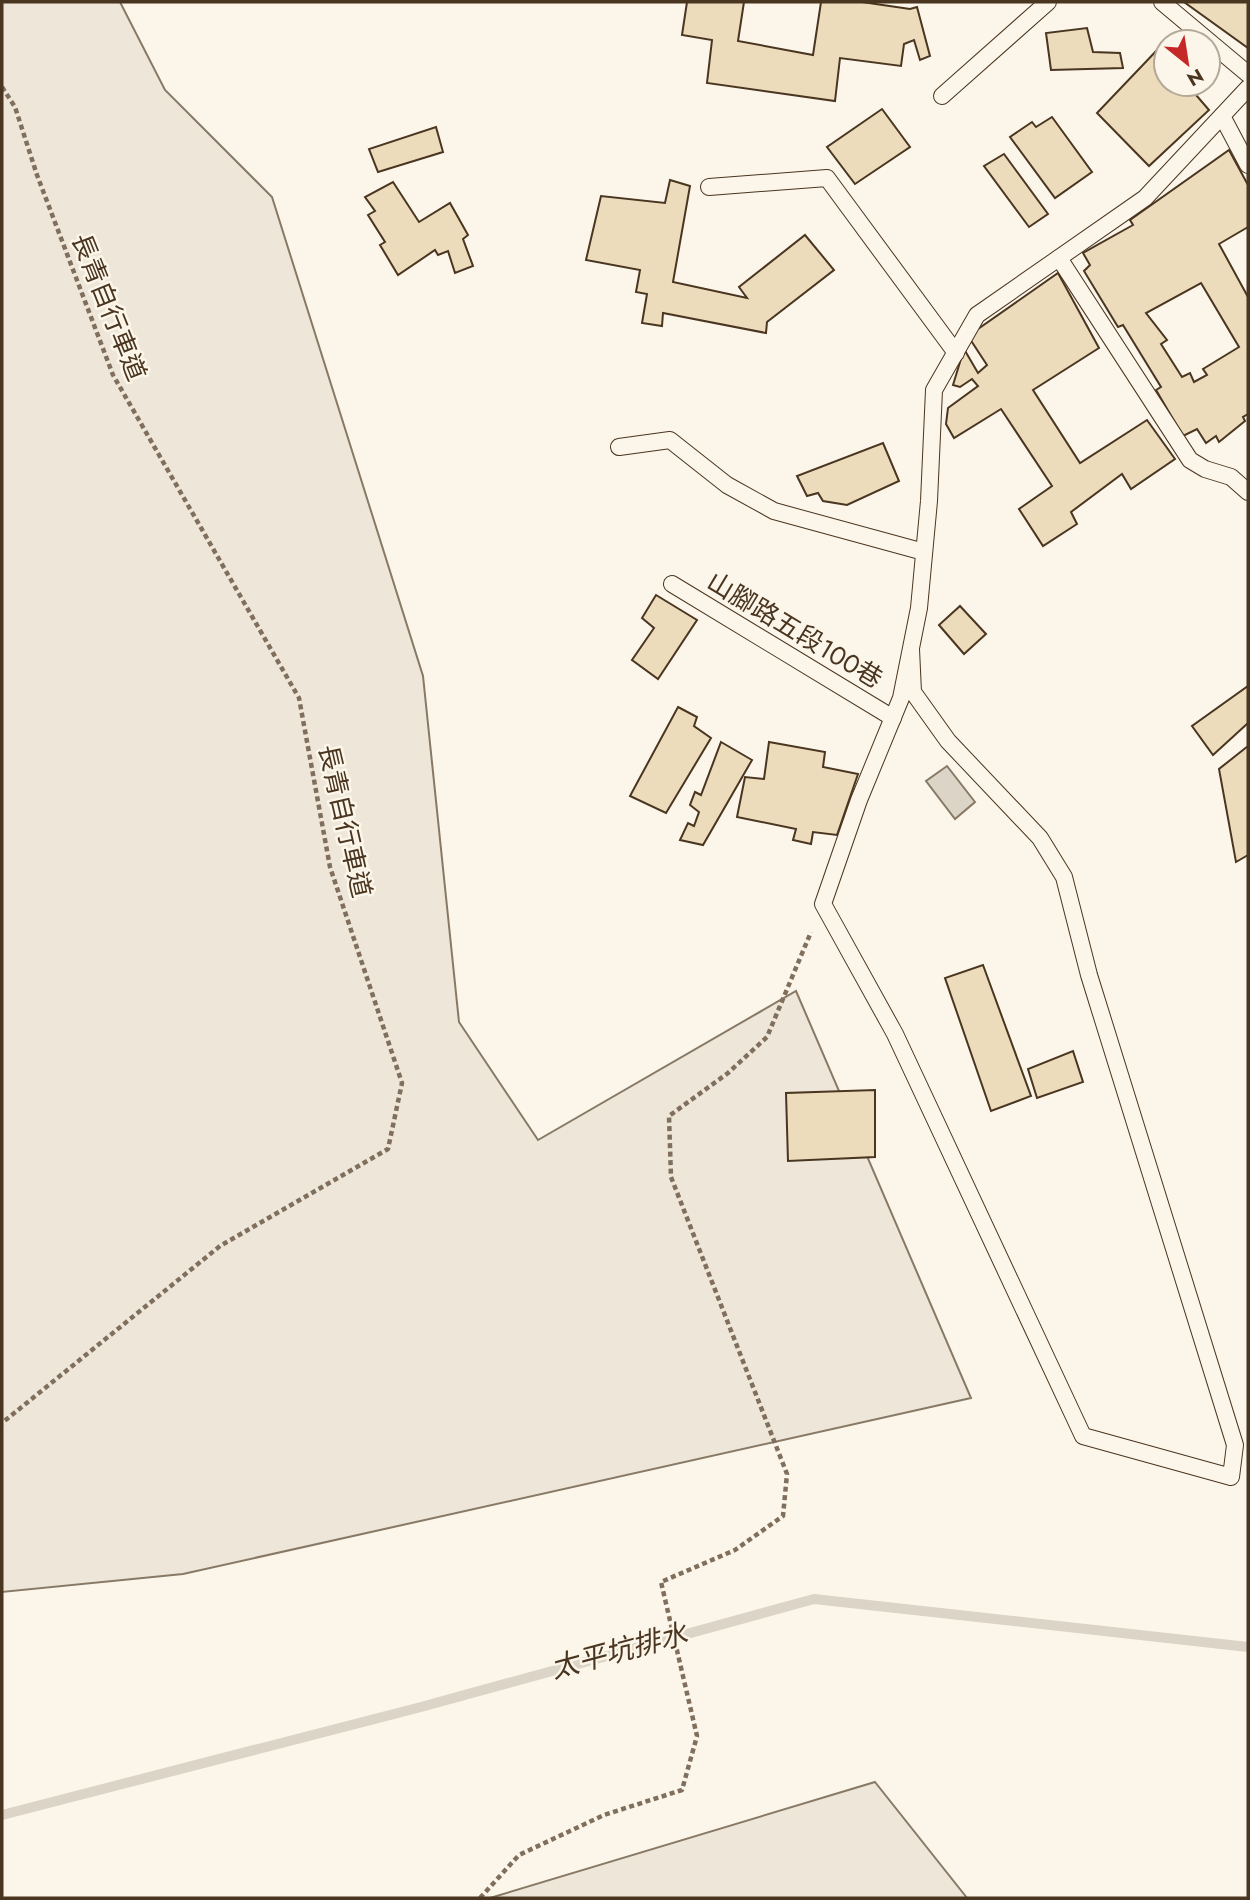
<svg xmlns="http://www.w3.org/2000/svg" width="1250" height="1900" viewBox="0 0 1250 1900" font-family="Jost,'Noto Sans TC',sans-serif">
	<rect width="100%" height="100%" fill="#fbf6e9"/>
	<g fill="#ede6d9" stroke="#887966" stroke-width="2">
		<polygon points="2,2 120,2 165,90 272,197 423,676 459,1022 538,1140 796,991 971,1398 183,1574 2,1592"/>
		<polygon points="875,1782 967,1898 490,1898"/>
	</g>
	<polygon fill="#dcd4c6" stroke="#887966" stroke-width="2" points="947,766 975,802 955,819 926,781"/>
	<g fill="none" stroke-linecap="round" stroke-linejoin="round">
		<polyline stroke="#dcd4c6" stroke-width="10" points="2,1815 421,1707 814,1599 1248,1647"/>
	</g>
	<g fill="#ecdcbc" stroke="#4a3520" stroke-width="2" fill-rule="evenodd">
		<polygon points="687,2 744,2 738,41 813,55 821,2 862,2 910,9 917,7 930,56 920,60 914,40 904,44 901,66 840,58 835,101 707,83 712,40 682,35"/>
		<polygon points="1184,2 1248,2 1248,48"/>
		<polygon points="1087,28 1093,52 1120,53 1123,68 1051,70 1046,33"/>
		<polygon points="1160,47 1166,53 1166,84 1194,84 1190,88 1209,110 1149,166 1097,113"/>
		<polygon points="882,109 910,147 855,184 827,147"/>
		<polygon points="1052,117 1092,172 1055,198 1010,137 1032,122 1036,127"/>
		<polygon points="436,127 443,152 378,172 369,149"/>
		<path d="M1229 150 1248 185V227L1219 244 1248 297V414L1243 417 1245 421 1219 442 1216 436 1206 443 1197 429 1183 436 1156 390 1161 387 1123 325 1118 327 1084 271 1090 265 1083 253 1133 225 1130 220ZM1201 283 1239 347 1203 369 1207 375 1194 382 1190 373 1182 377 1161 344 1167 340 1146 313Z"/>
		<polygon points="1004,154 1048,214 1029,227 984,166"/>
		<polygon points="670,180 690,186 673,282 747,298 739,287 805,235 834,270 767,322 766,333 663,313 662,326 642,323 647,294 636,292 640,270 586,260 601,196 665,203"/>
		<polygon points="393,182 419,222 450,203 468,235 463,239 473,266 455,273 448,251 438,255 435,250 398,275 380,245 385,242 368,215 375,211 365,197"/>
		<polygon points="1058,273 1099,348 1033,390 1080,463 1147,420 1175,459 1131,489 1122,474 1071,512 1077,524 1043,546 1019,509 1052,486 1001,409 954,438 946,424 948,408 978,386 972,379 960,387 953,385 964,349 978,373 987,365 968,336"/>
		<polygon points="883,443 899,481 847,505 823,501 818,493 807,496 797,476"/>
		<polygon points="656,595 697,620 658,679 632,660 654,628 642,618"/>
		<polygon points="960,606 986,634 964,654 939,625"/>
		<polygon points="1248,686 1248,723 1213,755 1192,726"/>
		<polygon points="678,707 697,717 694,726 711,738 666,813 630,796"/>
		<polygon points="721,742 752,760 703,845 680,840 688,823 694,826 699,812 690,805 695,792 701,795"/>
		<polygon points="769,742 825,752 823,767 858,774 837,835 813,832 811,844 793,840 796,829 737,817 745,777 764,779"/>
		<polygon points="1248,746 1248,855 1236,862 1219,769"/>
		<polygon points="983,965 1031,1096 991,1111 945,978"/>
		<polygon points="1073,1051 1083,1082 1037,1098 1028,1069"/>
		<polygon points="875,1090 875,1157 788,1161 786,1093"/>
	</g>
	<g fill="none" stroke-linecap="round" stroke-linejoin="round">
		<g stroke="#4a3520" stroke-width="18">
			<g id="service">
				<polyline points="1162,2 1248,74"/>
				<polyline points="942,96 1048,2"/>
				<polyline points="1222,116 1248,165"/>
				<polyline points="709,187 827,178 956,353"/>
				<polyline points="1059,258 1190,460 1205,469 1231,477 1248,492"/>
				<polyline points="619,447 670,440 727,485 774,511 924,552"/>
				<polyline points="672,584 893,718"/>
				<polyline points="911,649 913,692 948,741 1040,838 1064,877 1089,975 1235,1445 1231,1477 1083,1436 895,1034 823,904 859,800 901,698 919,608 929,501 934,390 977,315 1145,198 1248,88"/>
			</g>
		</g>
		<g stroke="#7f6f5c" stroke-width="4.5" stroke-dasharray="5 3.5" stroke-linecap="butt">
			<polyline points="2,87 15,107 37,175 113,375 299,698 330,867 402,1083 388,1149 220,1246 2,1423"/>
			<polyline points="480,1898 519,1855 604,1815 682,1790 697,1736 661,1582 735,1550 783,1516 787,1474 671,1177 669,1116 728,1073 767,1037 811,932"/>
		</g>
		<use href="#service" stroke="#fbf6e9" stroke-width="16"/>
	</g>
	<g text-anchor="middle" dominant-baseline="central" stroke-width="5" stroke-linejoin="round" paint-order="stroke">
		<g font-size="26" fill="#4a3520" stroke="#fbf6e9">
			<text transform="translate(109 307) rotate(68)">長青自行車道</text>
			<text transform="translate(795 630) rotate(31)">山腳路五段100巷</text>
			<text transform="translate(345 821) rotate(77)">長青自行車道</text>
		</g>
		<g font-size="28" font-style="italic" fill="#4a3520" stroke="#fbf6e9">
			<text transform="translate(619 1651) rotate(-15)">太平坑排水</text>
		</g>
	</g>
	<rect width="1250" height="1900" fill="none" stroke="#4a3520" stroke-width="7"/>
	<g transform="translate(1187 63) rotate(150)"><circle r="33" fill="#fbf6e9" stroke="#b4a999" stroke-width="2"/>
	<path d="M0-5L12 26L0 18L-12 26Z" fill="#c62828"/>
	<text y="-10" font-size="19" font-weight="bold" text-anchor="middle" fill="#4a3520">N</text>
	</g>
</svg>
